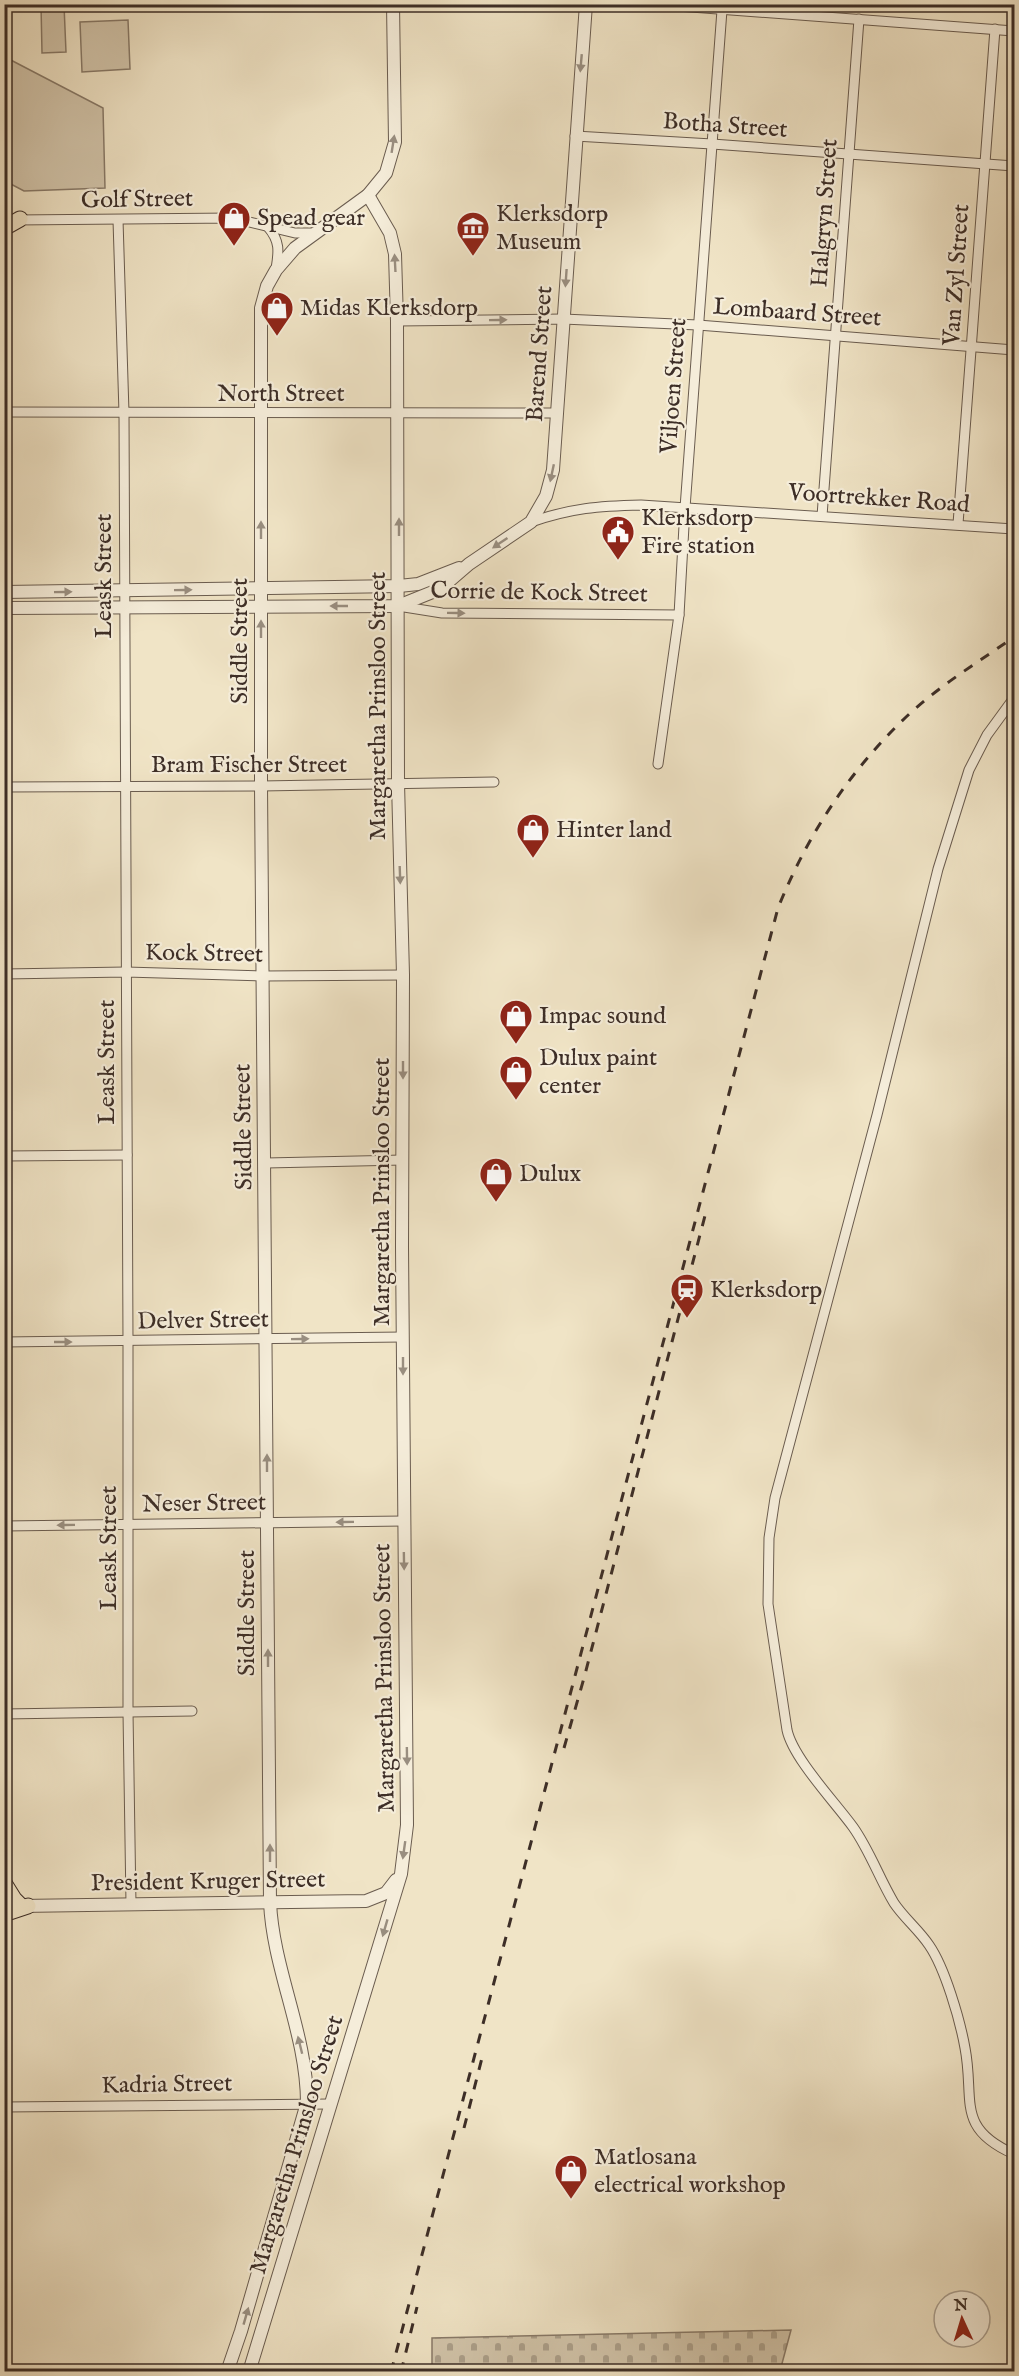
<svg xmlns="http://www.w3.org/2000/svg" width="1019" height="2376" viewBox="0 0 1019 2376" font-family="'IM FELL English',serif">
	<defs>
		<pattern id="cemetery-stones" width="16" height="16" patternUnits="userSpaceOnUse" patternTransform="scale(1.5)"><rect width="16" height="16" fill="#d2c5ab"/><path d="M2 7V4a2 2 0 0 1 4 0v3zM10 15v-3a2 2 0 0 1 4 0v3z" fill="#aca08b"/></pattern>
	</defs>
	<rect width="100%" height="100%" fill="#f0e4c6"/>
	<filter id="stains"><feTurbulence type="fractalNoise" baseFrequency=".00333" numOctaves="4"/><feColorMatrix values="0 0 0 0 .2 0 0 0 0 .09 0 0 0 0 .02 0 0 0 .5 -.17"/></filter>
	<radialGradient id="worn" r=".72"><stop offset=".6" stop-color="#630" stop-opacity="0"/><stop offset="1" stop-color="#630" stop-opacity=".3"/></radialGradient>
	<polygon fill="url(#cemetery-stones)" stroke="#887a69" stroke-width="1.5" points="791,2330 780,2371 432,2371 432,2338"/>
	<g fill="#d2c5ab" stroke="#887a69" stroke-width="1.5">
		<polygon points="41,5 64,5 66,52 42,53"/>
		<polygon points="128,20 130,69 82,72 80,22"/>
		<polygon points="5,57 103,108 105,188 24,191 5,181"/>
	</g>
	<g fill="none" stroke-linecap="round" stroke-linejoin="round">
		<g stroke="#6a5c4f" stroke-width="11">
			<g id="minor">
				<polyline points="651,4 1014,31"/>
				<polyline points="575,136 712,144 1014,166"/>
				<polyline points="15,220 233,218 295,233 314,233"/>
				<polyline points="118,220 124,413 128,1341 128,1712 131,1904"/>
				<path d="M268 227C280 241 279 251 276 269"/>
				<polyline points="397,321 563,319 698,325 1014,350"/>
				<polyline points="4,412 558,413"/>
				<polyline points="822,516 859,19"/>
				<path d="M531 522C572 508 598 506 641 505L1014 529"/>
				<polyline points="958,524 995,29"/>
				<polyline points="398,606 442,613 679,615"/>
				<path d="M1014 698 987 735 969 770 938 869 877 1115 775 1498 769 1538 768 1604 787 1730C793 1758 834 1801 853 1827 870 1851 879 1878 894 1903 904 1918 919 1930 929 1945 945 1968 960 2020 965 2048 975 2100 955 2128 1014 2154"/>
				<polyline points="658,764 679,615 685,508 722,10"/>
				<polyline points="4,787 261,786 494,782"/>
				<polyline points="4,974 126,972 264,976 403,975"/>
				<polyline points="4,1156 127,1155"/>
				<polyline points="266,1163 403,1160"/>
				<polyline points="4,1342 403,1337"/>
				<polyline points="4,1526 404,1521"/>
				<polyline points="4,1714 192,1711"/>
				<polyline points="4,2107 330,2104"/>
			</g>
		</g>
		<g stroke="#6a5c4f" stroke-width="14">
			<g id="tertiary">
				<polyline points="4,592 399,586 418,584 459,568"/>
				<polyline points="4,608 398,606 440,589 469,564 531,522 546,496 553,470 586,4"/>
				<polyline points="20,1906 366,1901 386,1893 396,1880"/>
				<path d="M227 2372 241 2331 307 2103C307 2034 273 1970 270 1902L261 786V308L267 286 276 270 295 248 368 195 386 173 395 142 393 4"/>
				<polyline points="249,2372 401,1874 407,1825 402,1247 403,975 398,783 397,321 395,254 390,233 368,195"/>
			</g>
		</g>
		<g stroke="#3d2e27" stroke-width="17">
			<g id="primary">
				<polyline points="4,228 20,219"/>
				<polyline points="4,1883 14,1899 21,1906"/>
				<polyline points="4,1914 28,1906"/>
			</g>
		</g>
		<use href="#minor" stroke="#f5edda" stroke-width="9"/>
		<use href="#tertiary" stroke="#f5edda" stroke-width="12"/>
		<use href="#primary" stroke="#f0e4c6" stroke-width="15"/>
		<g stroke="#3d2e27" stroke-width="3" stroke-dasharray="10 10" stroke-linecap="butt">
			<polyline points="564,1748 584,1678 707,1208"/>
			<polyline points="464,2128 482,2058"/>
			<path d="M391 2372 778 908C807 836 848 773 904 719 937 687 977 663 1014 637"/>
			<polyline points="401,2372 417,2307"/>
		</g>
	</g>
	<defs><path id="oneway-solid" d="M-6-.8H1V-3.2L6.5 0L1 3.2V.8H-6Z" transform="scale(1.5)"/></defs>
	<g fill="#998e80">
		<use href="#oneway-solid" transform="translate(581 63) rotate(95)"/>
		<use href="#oneway-solid" transform="translate(393 144) rotate(-81)"/>
		<use href="#oneway-solid" transform="translate(395 263) rotate(-93)"/>
		<use href="#oneway-solid" transform="translate(566 278) rotate(94)"/>
		<use href="#oneway-solid" transform="translate(498 320) rotate(-1)"/>
		<use href="#oneway-solid" transform="translate(552 473) rotate(102)"/>
		<use href="#oneway-solid" transform="translate(399 527) rotate(-90)"/>
		<use href="#oneway-solid" transform="translate(261 530) rotate(-90)"/>
		<use href="#oneway-solid" transform="translate(500 543) rotate(146)"/>
		<use href="#oneway-solid" transform="translate(183 590) rotate(-1)"/>
		<use href="#oneway-solid" transform="translate(63 592) rotate(-1)"/>
		<use href="#oneway-solid" transform="translate(339 606) rotate(-180)"/>
		<use href="#oneway-solid" transform="translate(456 613) rotate(1)"/>
		<use href="#oneway-solid" transform="translate(261 629) rotate(-90)"/>
		<use href="#oneway-solid" transform="translate(400 875) rotate(88)"/>
		<use href="#oneway-solid" transform="translate(403 1070) rotate(90)"/>
		<use href="#oneway-solid" transform="translate(300 1339) rotate(-1)"/>
		<use href="#oneway-solid" transform="translate(63 1342)"/>
		<use href="#oneway-solid" transform="translate(403 1366) rotate(90)"/>
		<use href="#oneway-solid" transform="translate(267 1463) rotate(-90)"/>
		<use href="#oneway-solid" transform="translate(345 1522) rotate(179)"/>
		<use href="#oneway-solid" transform="translate(66 1525) rotate(179)"/>
		<use href="#oneway-solid" transform="translate(404 1561) rotate(89)"/>
		<use href="#oneway-solid" transform="translate(268 1658) rotate(-90)"/>
		<use href="#oneway-solid" transform="translate(407 1756) rotate(89)"/>
		<use href="#oneway-solid" transform="translate(404 1850) rotate(98)"/>
		<use href="#oneway-solid" transform="translate(270 1853) rotate(-90)"/>
		<use href="#oneway-solid" transform="translate(385 1928) rotate(106)"/>
		<use href="#oneway-solid" transform="translate(300 2045) rotate(-104)"/>
		<use href="#oneway-solid" transform="translate(246 2316) rotate(-74)"/>
	</g>
	<defs>
		<g id="shop-pin" transform="scale(1.725)"><path d="M0 17L-7.5 6A9.5 9.5 0 1 1 7.5 6Z" fill="#8f2418" stroke="#f5edda"/><path d="M-5-2.5h2.3a2.7 3.5 0 0 1 5.4 0H5L5.5 6h-11ZM-1.5-2.5h3a1.5 2.3 0 0 0-3 0Z" fill="#fff"/></g>
		<g id="museum-pin" transform="scale(1.725)"><path d="M0 17L-7.5 6A9.5 9.5 0 1 1 7.5 6Z" fill="#8f2418" stroke="#f5edda"/><path d="M0-6L6-3V-2H-6V-3ZM-5-1h2V3h-2ZM-1-1h2V3h-2ZM3-1h2V3H3ZM-6 4H6V6H-6Z" fill="#fff"/></g>
		<g id="civic-pin" transform="scale(1.725)"><path d="M0 17L-7.5 6A9.5 9.5 0 1 1 7.5 6Z" fill="#8f2418" stroke="#f5edda"/><path d="M-.6-6.5H3V-4.5H.6V-3L4-1V1h2V6H-6V1h2V-1L-.6-3ZM-1.2 2.5V6h2.4V2.5Z" fill="#fff"/></g>
		<g id="station-pin" transform="scale(1.725)"><path d="M0 17L-7.5 6A9.5 9.5 0 1 1 7.5 6Z" fill="#8f2418" stroke="#f5edda"/><path d="M-3-6H3Q5-6 5-4V2Q5 4 3 4L4.5 6H3L1.5 4h-3L-3 6H-4.5L-3 4Q-5 4-5 2V-4Q-5-6-3-6ZM-3.5-4v3h7v-3ZM-3.5 1v1.5H-2V1ZM2 1v1.5H3.5V1Z" fill="#fff"/></g>
	</defs>
	<g fill-rule="evenodd">
		<use href="#shop-pin" x="234" y="218"/>
		<use href="#museum-pin" x="473" y="228"/>
		<use href="#shop-pin" x="277" y="308"/>
		<use href="#civic-pin" x="618" y="532"/>
		<use href="#shop-pin" x="533" y="830"/>
		<use href="#shop-pin" x="516" y="1016"/>
		<use href="#shop-pin" x="516" y="1072"/>
		<use href="#shop-pin" x="496" y="1174"/>
		<use href="#station-pin" x="687" y="1290"/>
		<use href="#shop-pin" x="571" y="2171"/>
	</g>
	<g text-anchor="middle" dominant-baseline="central" stroke-width="4.5" stroke-linejoin="round" paint-order="stroke">
		<g font-size="24" fill="#3d2e27" stroke="#f5edda">
			<text transform="translate(725 126) rotate(4)">Botha Street</text>
			<text transform="translate(137 200) rotate(-1)">Golf Street</text>
			<text transform="translate(825 213) rotate(-86)">Halgryn Street</text>
			<text transform="translate(957 275) rotate(-86)">Van Zyl Street</text>
			<text transform="translate(797 313) rotate(4)">Lombaard Street</text>
			<text transform="translate(540 354) rotate(-86)">Barend Street</text>
			<text transform="translate(674 386) rotate(-86)">Viljoen Street</text>
			<text x="281" y="394">North Street</text>
			<text transform="translate(879 499) rotate(4)">Voortrekker Road</text>
			<text transform="translate(104 576) rotate(-90)">Leask Street</text>
			<text transform="translate(539 593) rotate(1)">Corrie de Kock Street</text>
			<text transform="translate(240 641) rotate(-90)">Siddle Street</text>
			<text transform="translate(378 706) rotate(-90)">Margaretha Prinsloo Street</text>
			<text x="249" y="765">Bram Fischer Street</text>
			<text transform="translate(204 954) rotate(1)">Kock Street</text>
			<text transform="translate(107 1062) rotate(-90)">Leask Street</text>
			<text transform="translate(244 1127) rotate(-91)">Siddle Street</text>
			<text transform="translate(382 1192) rotate(-90)">Margaretha Prinsloo Street</text>
			<text transform="translate(203 1321) rotate(-1)">Delver Street</text>
			<text transform="translate(204 1504) rotate(-1)">Neser Street</text>
			<text transform="translate(109 1548) rotate(-90)">Leask Street</text>
			<text transform="translate(247 1613) rotate(-90)">Siddle Street</text>
			<text transform="translate(385 1678) rotate(-91)">Margaretha Prinsloo Street</text>
			<text transform="translate(208 1882) rotate(-1)">President Kruger Street</text>
			<text transform="translate(167 2085) rotate(-1)">Kadria Street</text>
			<text transform="translate(297 2145) rotate(-73)">Margaretha Prinsloo Street</text>
		</g>
		<g font-size="24" fill="#3d2e27" stroke="#f5edda" text-anchor="start">
			<text x="496" y="214">Klerksdorp<tspan x="496" dy="28">Museum</tspan></text>
			<text x="257" y="218">Spead gear</text>
			<text x="300" y="308">Midas Klerksdorp</text>
			<text x="641" y="518">Klerksdorp<tspan x="641" dy="28">Fire station</tspan></text>
			<text x="556" y="830">Hinter land</text>
			<text x="539" y="1016">Impac sound</text>
			<text x="539" y="1058">Dulux paint<tspan x="539" dy="28">center</tspan></text>
			<text x="519" y="1174">Dulux</text>
			<text x="710" y="1290">Klerksdorp</text>
			<text x="594" y="2157">Matlosana<tspan x="594" dy="28">electrical workshop</tspan></text>
		</g>
	</g>
	<rect width="1019" height="2376" fill="none" stroke="#f0e4c6" stroke-width="24"/>
	<rect x="6" y="6" width="1007" height="2364" fill="none" stroke="#3d2e27" stroke-width="3"/>
	<rect x="12" y="12" width="995" height="2352" fill="none" stroke="#3d2e27" stroke-width="1.5"/>
	<g transform="translate(962 2319) rotate(356)"><circle r="28" fill="#f5edda" stroke="#aba192" stroke-width="1.5"/>
	<path d="M0-4.5L10 22L0 15L-10 22Z" fill="#8f2418"/>
	<text y="-9" font-size="16" font-weight="bold" text-anchor="middle" fill="#3d2e27">N</text>
	</g>
	<rect width="100%" height="100%" filter="url(#stains)"/>
	<rect width="100%" height="100%" fill="url(#worn)"/>
</svg>
